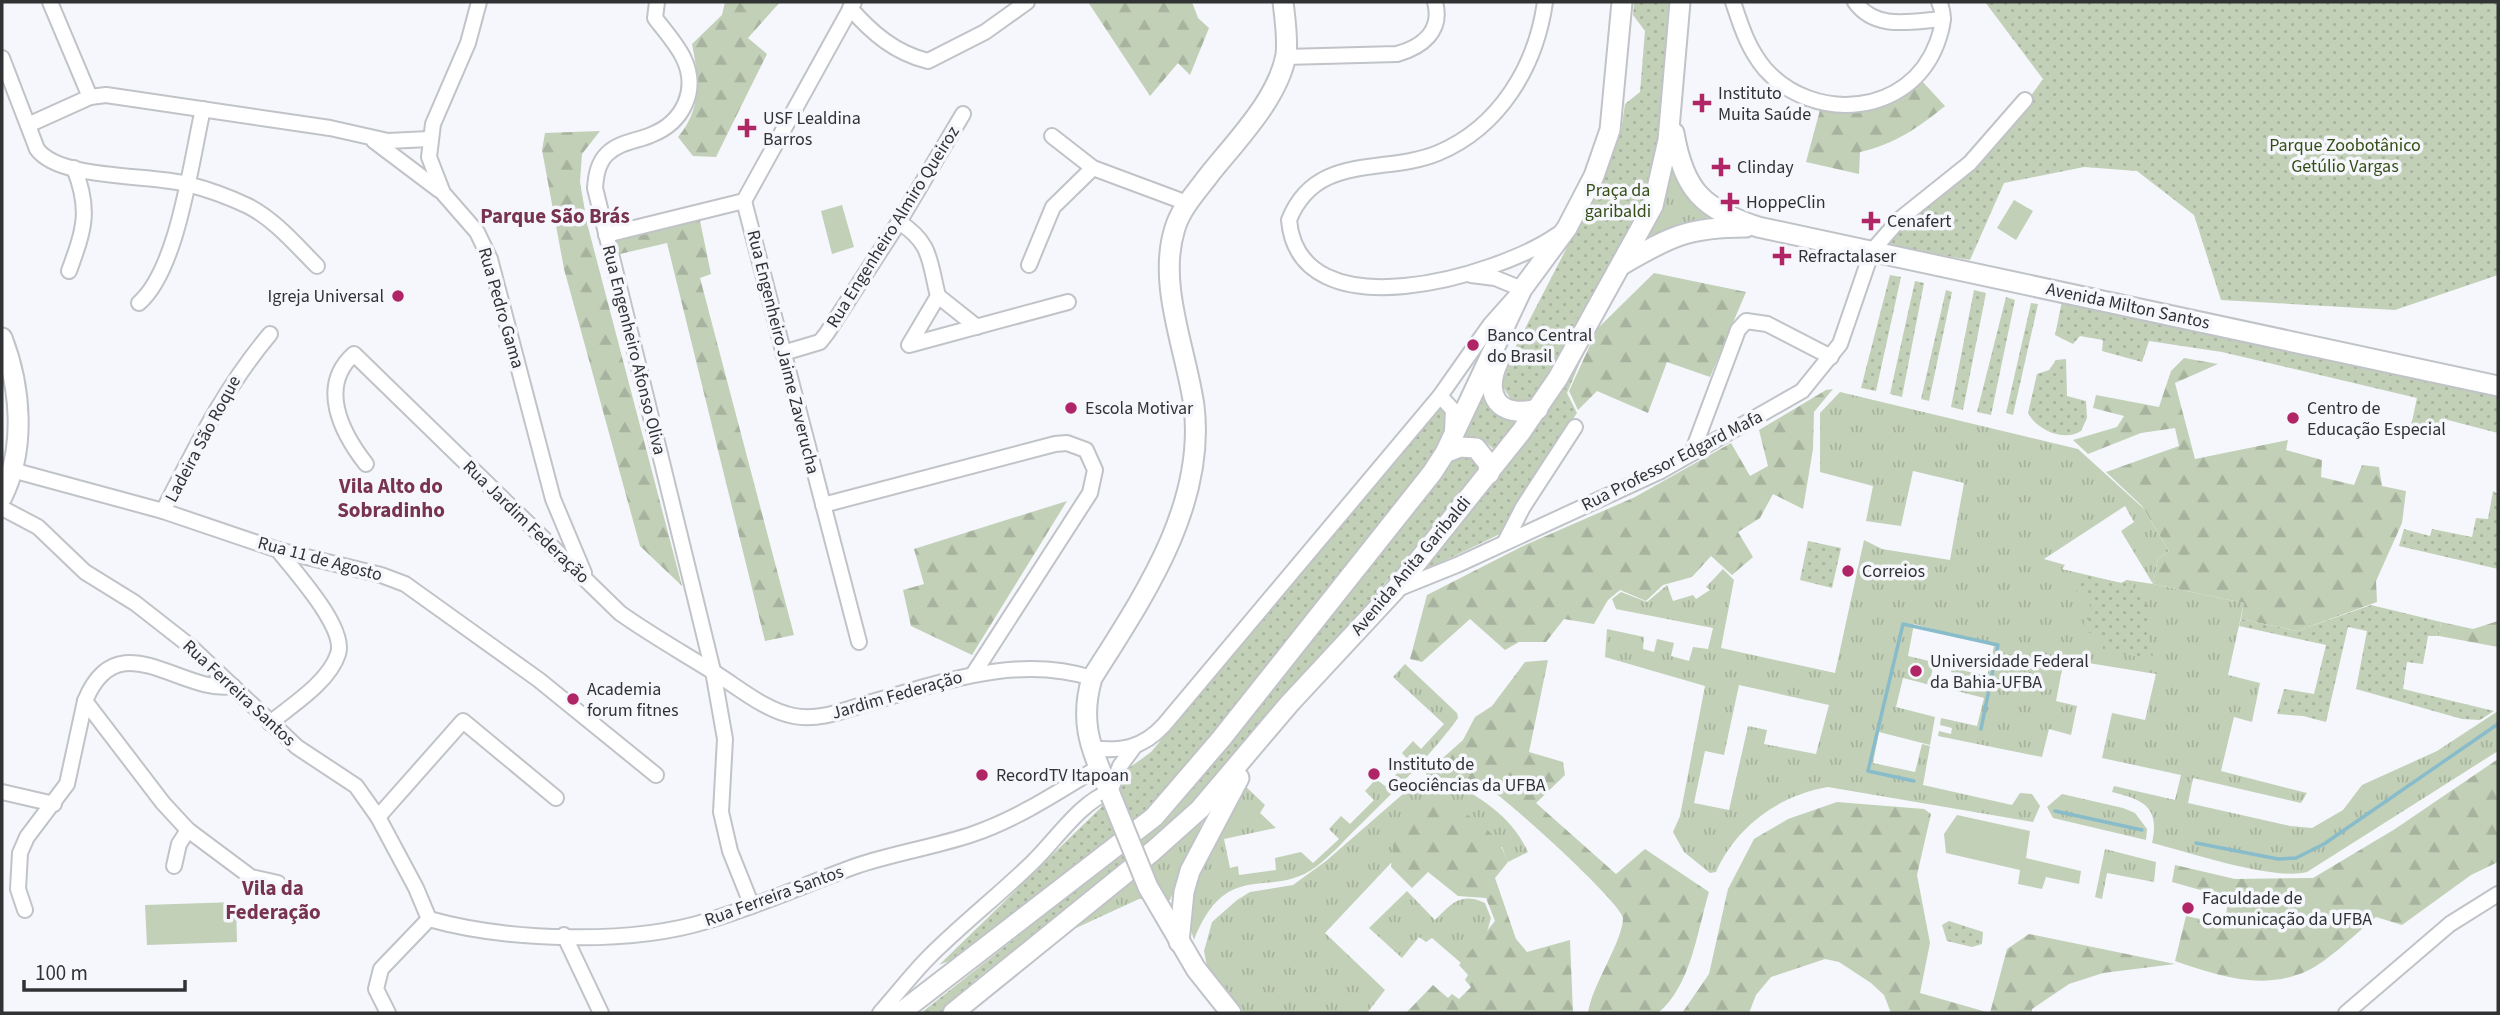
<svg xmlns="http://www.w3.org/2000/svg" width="2500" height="1015" viewBox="0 0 2500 1015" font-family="'Source Sans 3',sans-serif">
	<defs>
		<pattern id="grass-tufts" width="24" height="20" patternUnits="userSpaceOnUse" patternTransform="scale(1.75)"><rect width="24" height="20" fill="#c2d0b7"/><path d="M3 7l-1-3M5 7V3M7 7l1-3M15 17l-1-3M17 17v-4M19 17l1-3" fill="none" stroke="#a7b39e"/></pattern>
		<pattern id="forest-firs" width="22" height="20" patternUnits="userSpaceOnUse" patternTransform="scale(1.75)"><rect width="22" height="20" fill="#c2d0b7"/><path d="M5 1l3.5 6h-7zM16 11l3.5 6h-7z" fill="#a7b39e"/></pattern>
		<pattern id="park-dots" width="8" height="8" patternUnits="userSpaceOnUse" patternTransform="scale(1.75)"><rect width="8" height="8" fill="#c2d0b7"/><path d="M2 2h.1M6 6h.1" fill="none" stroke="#a7b39e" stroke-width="1.8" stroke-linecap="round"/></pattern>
	</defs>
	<rect width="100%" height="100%" fill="#f5f7fc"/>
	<g fill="url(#grass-tufts)" fill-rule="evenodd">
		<polygon points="1673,161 1728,222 1641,249 1662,209"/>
		<path d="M1840 392 2078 449 2143 508 2169 551 2158 559 2153 584 2244 603 2228 675 2260 683 2252 722 2234 717 2221 771 2307 793 2301 803 2193 778 2188 803 2290 826 2312 828 2343 810 2362 785 2437 751 2498 711V751L2307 872C2273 881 2189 852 2152 843 2160 807 2144 800 2112 792L2114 786 2175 800 2181 775 2102 758 2112 713 2145 720 2156 674 2064 659 2056 701 2077 706 2071 735 2049 729 2042 757 1938 736 1939 731 1951 734 1952 728 1940 725 1941 718 1977 726 1984 698 1949 689 1950 685 1962 687 1964 675 1951 672 1952 668 1987 676 1994 646 1914 624 1908 656 1941 664 1940 669 1933 668 1930 680 1939 682 1938 687 1903 678 1896 707 1935 717 1930 745 1879 732 1873 763 1915 772 1922 744 1930 746 1923 785 2012 805 2020 793 2032 794 2040 806 2033 822 1828 787C1779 795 1736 827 1716 872L1710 873 1684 852 1673 832 1680 816 1705 686 1605 657 1607 629 1644 637 1643 649 1654 652 1657 639 1674 643 1671 656 1689 661 1693 647 1708 649 1713 628 1616 609 1612 599 1621 592 1647 602 1667 585 1673 601 1693 595 1696 599 1710 590 1706 587 1723 569 1734 580 1721 648 1835 673 1864 540 1882 549 1950 560 1964 483 1913 471 1901 526 1866 521 1873 486 1820 472V413ZM2125 506 2134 522 2121 531 2153 584 2127 580 2121 583 2062 569 2065 565 2044 559ZM1739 685 1829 705 1816 754 1764 744 1767 730 1748 726 1729 810 1694 803 1705 751 1724 755Z"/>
		<path d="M1405 664 1457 713 1458 718C1430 757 1394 791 1360 825 1346 838 1333 854 1317 866 1270 902 1228 855 1194 940L1183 905 1242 783 1265 805 1260 813 1276 828 1224 839 1230 868 1238 866 1239 875 1276 870 1275 858 1301 852 1313 863 1339 839 1329 829 1341 816 1350 824 1374 800 1365 791 1376 779 1385 786 1409 761 1402 753 1413 741 1421 749 1444 724 1393 677Z"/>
		<path d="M1449 781C1482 798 1512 817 1528 852L1508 862 1502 847 1391 863 1325 933 1385 990 1367 1013H1244L1207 967 1204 951 1212 922 1237 900 1250 892 1293 885 1326 861 1411 787Z"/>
		<polygon points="2062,794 2123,808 2135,813 2147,829 2146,840 2053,818 2047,807"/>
		<polygon points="1205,816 1170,900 1139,899 1063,934"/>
		<polygon points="2105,849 2156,862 2154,882 2107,873 2102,899 2095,897"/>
		<path d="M1407 891 1435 920C1452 903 1461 892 1485 903L1491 918 1487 932 1461 963 1432 938 1426 942 1419 937 1402 958 1369 928Z"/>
	</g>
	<g fill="url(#forest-firs)">
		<path d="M725 2H780L748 38 767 54 716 157 693 156 678 137C702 109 699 78 692 44L722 15Z"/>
		<polygon points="1088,2 1192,2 1198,18 1209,28 1190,75 1178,63 1150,96"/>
		<path d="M1921 80 1945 106C1918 128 1895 144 1860 152L1859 174 1806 162 1820 110C1863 112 1890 113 1921 80Z"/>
		<polygon points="600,131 582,154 580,182 587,223 682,586 640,546 564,269 542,150 545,133"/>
		<polygon points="699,216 711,274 700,278 794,635 765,641 667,243 620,254 616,238"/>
		<polygon points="1654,273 1746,292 1710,377 1667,362 1648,413 1597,391 1578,410 1569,391 1598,328"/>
		<polygon points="2184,358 2218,364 2175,383 2195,459 2288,440 2286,450 2322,460 2321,477 2354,485 2362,465 2379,467 2382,486 2406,491 2402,523 2376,581 2377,602 2297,631 2241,619 2244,603 2153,584 2158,559 2169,551 2142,506 2106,472 2179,446 2175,428 2141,433 2088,454 2073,440 2117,427 2124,416 2093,408 2096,395 2159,407 2171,371"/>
		<polygon points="1833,389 1814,412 1813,449 1803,509 1773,494 1760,518 1738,532 1753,557 1732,575 1711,556 1692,577 1663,585 1646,601 1620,590 1608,600 1594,624 1564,619 1546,642 1519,642 1505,650 1470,619 1422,662 1410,659 1427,595 1523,546 1635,497 1731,443 1750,476 1768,466 1759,430 1826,390"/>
		<polygon points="1067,501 972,655 911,626 903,590 924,584 914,549"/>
		<polygon points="2498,621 2498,647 2439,636 2441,622 2473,629"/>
		<path d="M1548 660 1529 752 1563 762 1565 775 1536 803 1616 874 1645 849 1709 892C1697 932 1691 986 1658 1013H1588C1591 987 1623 941 1623 918 1622 903 1503 795 1485 786 1465 776 1448 779 1427 777L1426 773 1463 740 1475 717 1492 706 1525 662Z"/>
		<path d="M2498 759V862L2471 875 2402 925 2376 917C2356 933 2330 960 2307 971 2263 991 2219 976 2175 961L2186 916 2224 924 2229 898 2172 882 2175 865 2235 879 2313 878 2395 829Z"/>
		<path d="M1428 798C1463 810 1495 825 1508 862L1495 878 1516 939 1527 952 1570 940 1573 1013H1406L1433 985 1448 998 1452 994 1459 999 1471 987 1465 980 1468 975 1459 965 1495 921 1486 898 1458 896 1428 872 1412 888 1391 867 1395 827Z"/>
		<polygon points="1837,802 1924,809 1931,814 1917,875 1930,943 1920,993 1990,1013 2007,949 2029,934 2175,964 2103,973 2069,984 2032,1009 2032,1013 1891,1013 1884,995 1871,983 1839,962 1825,959 1771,977 1756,995 1749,1013 1682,1013 1709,974 1728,889 1754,839 1788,819"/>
	</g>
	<g fill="url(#park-dots)">
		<path d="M1634 2H1669C1663 69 1664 141 1642 205L1535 396 1525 403 1512 401 1501 384 1503 371 1608 168 1621 131 1625 104 1640 92 1645 31 1633 15Z"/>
		<polygon points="1985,2 2498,2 2498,275 2395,310 2221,300 2194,215 2137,171 2084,167 2004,183 1970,260 1881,245 1969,168 2006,130 2043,79"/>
		<polygon points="1890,275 1901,277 1876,391 1861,388"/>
		<polygon points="1915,281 1924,283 1902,397 1890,394"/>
		<polygon points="1946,290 1952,292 1929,401 1921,399"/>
		<polygon points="1974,290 1986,293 1963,410 1951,407"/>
		<polygon points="2006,297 2015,300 1991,415 1977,412"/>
		<polygon points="2062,301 2498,395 2498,433 2444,419 2439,430 2411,426 2417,398 2222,352 2149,341 2142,362 2102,351 2103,340 2080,336 2073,344 2055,335"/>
		<polygon points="2031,303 2038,304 2013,415 2006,413"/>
		<polygon points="1591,336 1567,393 1577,413 1514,509 1502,533 1421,572"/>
		<path d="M2066 359 2067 396 2086 401 2087 418 2081 431C2064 442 2037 430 2028 413L2037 374 2049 370 2056 360Z"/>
		<path d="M1481 388C1486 406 1500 418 1518 424L1497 452 1482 439H1458Z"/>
		<polygon points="1443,406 1453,411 1442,449 1239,705 1137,819 949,961 939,965 1121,788 1129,768 1151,752 1428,420"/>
		<polygon points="1457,454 1479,454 1481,473 1176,823 974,981 942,1013 921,1013 1171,815"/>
		<polygon points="2493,491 2498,494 2498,569 2399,546 2404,529 2430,536 2432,529 2472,537 2476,518 2488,519"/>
		<polygon points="1808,541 1841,548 1832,588 1800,580"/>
		<polygon points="2080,574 2121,583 2127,580 2142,598 2153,620 2145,626 2154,660 2103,650 2103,637 2084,631 2084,623 2093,613 2086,597 2077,594 2074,582"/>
		<polygon points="2371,605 2441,622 2439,636 2428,636 2423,664 2407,662 2403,689 2494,711 2480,720 2462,719 2356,689 2367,631 2348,627 2326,722 2303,716 2277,714 2284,689 2314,694 2326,645 2239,626 2241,619 2297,631"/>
		<polygon points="1949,921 1983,932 1982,944 1972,947 1947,941 1942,925"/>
	</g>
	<g fill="#c2d0b7">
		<polygon points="2014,200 2033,211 2016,240 1997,228"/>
		<polygon points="842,205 854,247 832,254 821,211"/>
		<polygon points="1957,815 2030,831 2026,858 2081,871 2079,884 2046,877 2042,889 2018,884 2020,870 1946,853 1944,834"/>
		<polygon points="236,902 237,942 147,945 145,905"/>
	</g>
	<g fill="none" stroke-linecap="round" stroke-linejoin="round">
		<g stroke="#88bcca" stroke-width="3.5">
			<polyline points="1914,781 1868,771 1903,624 1998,645 1981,729"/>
			<polyline points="2055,811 2142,830"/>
			<polyline points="2196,843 2278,859 2296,858 2324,844 2498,724"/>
		</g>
		<g stroke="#c0c3c7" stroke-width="18">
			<g id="minor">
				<polyline points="50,2 90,97"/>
				<polyline points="479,2 468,43 433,124 429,157 443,193 477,232 490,259 553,499 584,573"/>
				<path d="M657 2 655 18C664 30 676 43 683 57 699 89 684 122 651 135 637 141 619 142 607 154 598 163 596 175 595 188L713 671 725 739 721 812 730 851 752 906"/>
				<path d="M1545 2C1536 66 1500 127 1438 153 1385 175 1316 152 1289 220 1299 335 1498 276 1557 235"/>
				<path d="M1733 2C1741 26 1748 49 1765 69 1814 124 1910 116 1937 43 1942 29 1946 16 1939 2"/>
				<path d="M1855 2C1876 31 1912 21 1943 19"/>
				<path d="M850 8C872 33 895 53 928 61L985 32 1027 2"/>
				<path d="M1285 57 1397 54C1422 47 1443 31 1435 2"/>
				<path d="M2 58 37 149C59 180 150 174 187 184 207 189 229 197 248 206 274 219 296 245 317 266"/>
				<polyline points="28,125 90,97 106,95 330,128 388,141 429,139"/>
				<polyline points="1052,136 1093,168 1187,203"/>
				<polyline points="374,141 439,190"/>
				<polyline points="744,201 859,642"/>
				<polyline points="744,201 854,2"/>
				<path d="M899 222C932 243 929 261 938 296L909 345 1068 302"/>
				<polyline points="606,235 744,201"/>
				<polyline points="1029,265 1053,207 1093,168"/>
				<path d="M69 271C84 230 91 210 74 168"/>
				<polyline points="938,296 977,327"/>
				<path d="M139 303C178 269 191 161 203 109"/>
				<polyline points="783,353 820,342 827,333 899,222 963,114"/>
				<polyline points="1440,396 1453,410 1452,431"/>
				<polyline points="1692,453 1738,330 1746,321 1767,324 1831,357"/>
				<path d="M366 464C341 432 318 386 354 354L620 613C651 635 683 653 715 673 739 688 766 711 794 716 819 721 845 710 868 703 941 683 1016 654 1092 678"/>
				<polyline points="12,470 163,511 278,550 381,575 405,584 539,680 656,775"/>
				<polyline points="823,505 1055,444 1067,443 1086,450 1095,470 1090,493 974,673"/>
				<polyline points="2,508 38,527 85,572 135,603 190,646 297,747 356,786 378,817 416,888 429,919"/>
				<path d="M163 511C196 447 223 390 270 334"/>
				<polyline points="1505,542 1523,507 1575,427"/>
				<polyline points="1395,590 1457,565 1661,471 1802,391 1840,344 1872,251 1900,219 1970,163 2025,100"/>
				<path d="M233 686C181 695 118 620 85 701L163 803 188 830 251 877 278 883"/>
				<path d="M270 723C292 705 329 682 338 654 347 628 294 571 278 550"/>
				<path d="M1091 748C1121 752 1143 748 1164 725L1440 396 1490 325 1522 289 1495 278 1471 275"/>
				<polyline points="2,792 54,804"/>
				<polyline points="378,817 463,721 556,798"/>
				<polyline points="174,866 179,844 188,830"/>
				<polyline points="25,910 18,889 20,853 27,837 67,784 85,701"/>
				<path d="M429 919C507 941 630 945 707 921 758 906 806 884 856 866 894 853 935 847 973 834 1019 818 1058 792 1099 767"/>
				<polyline points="564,935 601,1013"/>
				<polyline points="388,1013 376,989 381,969 429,919"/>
				<path d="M880 1013C897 994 912 974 929 957 962 924 999 895 1032 863 1055 841 1081 801 1110 792L1120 766 1134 747"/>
				<polyline points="2346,1013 2450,924 2498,894"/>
			</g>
		</g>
		<g stroke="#c0c3c7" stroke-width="23">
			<g id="major">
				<path d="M1674 133C1684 191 1703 209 1758 227L2498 386"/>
				<path d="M1623 264C1671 236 1689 227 1746 227"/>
				<path d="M2 338C21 387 26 449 2 497"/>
				<path d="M1499 360C1482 395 1498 419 1538 409"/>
				<polyline points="1445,453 1460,447 1476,448 1488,463 1489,474"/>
				<path d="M1111 796C1093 752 1078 726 1092 678 1143 597 1206 506 1194 406 1186 349 1157 284 1175 228 1181 208 1197 191 1209 175 1236 141 1278 99 1286 55 1288 38 1285 19 1283 2"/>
				<polyline points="1148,887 1196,969 1231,1013"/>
				<polyline points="1179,942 1184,892 1190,871 1239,778"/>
				<polyline points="900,1013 1154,817 1221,739 1432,473 1445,453 1522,289 1567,228 1594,176 1610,130 1622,2"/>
				<polyline points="953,1013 1153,851 1200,809 1289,704 1394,591 1521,432 1558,378 1653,206 1668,140 1680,2"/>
			</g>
		</g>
		<use href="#minor" stroke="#fff" stroke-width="14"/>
		<use href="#major" stroke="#fff" stroke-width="19"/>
		<g stroke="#c0c3c7" stroke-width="23" stroke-linecap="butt">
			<polyline id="major-bridge" points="1111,796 1148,887"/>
		</g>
		<use href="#major-bridge" stroke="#fff" stroke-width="19"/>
	</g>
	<g fill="#af2565" stroke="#f5f7fc" stroke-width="2.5">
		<path d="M1698.5 92.5h7v7h7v7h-7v7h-7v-7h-7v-7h7z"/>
		<path d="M743.5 117.5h7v7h7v7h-7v7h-7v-7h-7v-7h7z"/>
		<path d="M1717.5 156.5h7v7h7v7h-7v7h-7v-7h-7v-7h7z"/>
		<path d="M1726.5 191.5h7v7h7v7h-7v7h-7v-7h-7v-7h7z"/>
		<path d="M1867.5 210.5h7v7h7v7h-7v7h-7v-7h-7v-7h7z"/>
		<path d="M1778.5 245.5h7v7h7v7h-7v7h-7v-7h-7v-7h7z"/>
		<circle cx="398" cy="296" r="7"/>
		<circle cx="1473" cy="345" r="7"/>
		<circle cx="1071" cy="408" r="7"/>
		<circle cx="2293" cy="418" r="7"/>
		<circle cx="1848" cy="571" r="7"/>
		<circle cx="1916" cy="671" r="7"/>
		<circle cx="573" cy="699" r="7"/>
		<circle cx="1374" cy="774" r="7"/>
		<circle cx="982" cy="775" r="7"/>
		<circle cx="2188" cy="908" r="7"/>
	</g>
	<g text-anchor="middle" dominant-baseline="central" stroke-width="7" stroke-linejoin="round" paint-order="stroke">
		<g font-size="18" fill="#313233" stroke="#f5f7fc" text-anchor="start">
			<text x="1718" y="93">Instituto<tspan x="1718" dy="21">Muita Saúde</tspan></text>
			<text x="763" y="118">USF Lealdina<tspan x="763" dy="21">Barros</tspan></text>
			<text x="1737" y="167">Clinday</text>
			<text x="1746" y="202">HoppeClin</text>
			<text x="1887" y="221">Cenafert</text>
			<text x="1798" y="256">Refractalaser</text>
			<text x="384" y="296" text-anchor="end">Igreja Universal</text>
			<text x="1487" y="335">Banco Central<tspan x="1487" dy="21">do Brasil</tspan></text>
			<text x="1085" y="408">Escola Motivar</text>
			<text x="2307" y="408">Centro de<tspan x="2307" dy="21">Educação Especial</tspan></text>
			<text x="1862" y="571">Correios</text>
			<text x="1930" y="661">Universidade Federal<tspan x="1930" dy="21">da Bahia-UFBA</tspan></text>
			<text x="587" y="689">Academia<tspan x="587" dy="21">forum fitnes</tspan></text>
			<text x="1388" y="764">Instituto de<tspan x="1388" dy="21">Geociências da UFBA</tspan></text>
			<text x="996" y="775">RecordTV Itapoan</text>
			<text x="2202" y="898">Faculdade de<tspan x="2202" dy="21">Comunicação da UFBA</tspan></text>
		</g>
		<g font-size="18" fill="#354e16" stroke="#f5f7fc">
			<text x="2345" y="145">Parque Zoobotânico<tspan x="2345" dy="21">Getúlio Vargas</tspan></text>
			<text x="1618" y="190">Praça da<tspan x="1618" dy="21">garibaldi</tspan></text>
		</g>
		<g font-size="18" fill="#313233" stroke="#f5f7fc">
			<text transform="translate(893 227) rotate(-58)">Rua Engenheiro Almiro Queiroz</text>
			<text transform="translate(2128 306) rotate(12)">Avenida Milton Santos</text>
			<text transform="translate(501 308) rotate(74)">Rua Pedro Gama</text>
			<text transform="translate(634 350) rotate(76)">Rua Engenheiro Afonso Oliva</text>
			<text transform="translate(783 352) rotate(76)">Rua Engenheiro Jaime Zaverucha</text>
			<text transform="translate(203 439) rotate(-62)">Ladeira São Roque</text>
			<text transform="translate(1672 461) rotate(-27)">Rua Professor Edgard Mafa</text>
			<text transform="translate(526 522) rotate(44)">Rua Jardim Federação</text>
			<text transform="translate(320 559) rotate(15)">Rua 11 de Agosto</text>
			<text transform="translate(1411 566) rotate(-50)">Avenida Anita Garibaldi</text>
			<text transform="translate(239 693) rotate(43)">Rua Ferreira Santos</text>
			<text transform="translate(897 695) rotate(-16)">Jardim Federação</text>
			<text transform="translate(774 896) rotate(-20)">Rua Ferreira Santos</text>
		</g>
		<g font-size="21" font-weight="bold" fill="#78344f" stroke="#f5f7fc">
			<text x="555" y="216">Parque São Brás</text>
			<text x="391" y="486">Vila Alto do<tspan x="391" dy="24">Sobradinho</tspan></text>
			<text x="273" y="888">Vila da<tspan x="273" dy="24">Federação</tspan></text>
		</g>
	</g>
	<rect width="2500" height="1015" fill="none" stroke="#313233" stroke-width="7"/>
	<path d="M24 980v10h161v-10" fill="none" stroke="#313233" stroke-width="3.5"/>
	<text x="35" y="980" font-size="21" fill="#313233" stroke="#f5f7fc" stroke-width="5" paint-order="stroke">100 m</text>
</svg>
